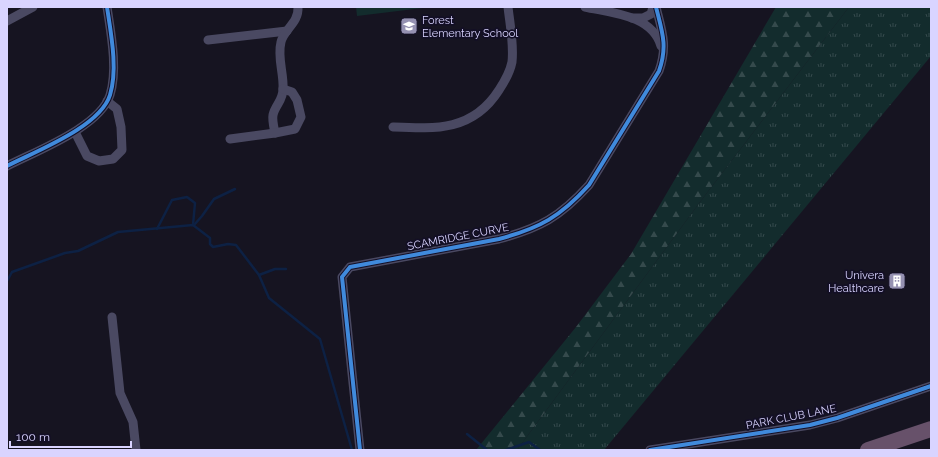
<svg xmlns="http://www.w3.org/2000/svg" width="938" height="457" viewBox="0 0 938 457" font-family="Raleway,sans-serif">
	<defs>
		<pattern id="grass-tufts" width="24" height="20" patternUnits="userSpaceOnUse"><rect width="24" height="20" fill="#132c2d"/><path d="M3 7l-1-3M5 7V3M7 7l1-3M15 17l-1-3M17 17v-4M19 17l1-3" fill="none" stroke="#354a4c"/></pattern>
		<pattern id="forest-firs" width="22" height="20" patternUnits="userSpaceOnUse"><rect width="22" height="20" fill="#132c2d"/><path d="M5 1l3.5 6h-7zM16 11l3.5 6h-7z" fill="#354a4c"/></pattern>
	</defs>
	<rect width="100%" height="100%" fill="#161421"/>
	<polygon fill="url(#grass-tufts)" points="849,7 931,7 931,56 604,450 517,450 700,202"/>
	<polygon fill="url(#forest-firs)" points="776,7 849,7 700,202 517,450 476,450 576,327 631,254"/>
	<polygon fill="#132c2d" points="356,7 431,7 357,16"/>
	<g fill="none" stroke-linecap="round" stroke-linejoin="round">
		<g stroke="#0d2144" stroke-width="2.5">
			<polyline points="194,225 202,216 214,199 235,189"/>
			<polyline points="157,229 172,200 187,197 195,203 193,225"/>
			<polyline points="259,275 275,269 286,269"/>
			<polyline points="7,281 12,272 65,253 78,251 118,232 193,225 210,238 210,244 213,247 228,244 236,245 259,275 269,298 320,339 352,450"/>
			<polyline points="467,434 487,450"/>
			<polyline points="506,450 529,442 540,450"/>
		</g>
		<g stroke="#4a4962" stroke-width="9">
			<path d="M585 7C612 13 652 15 661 46"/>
			<polyline points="632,18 643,18 651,14 653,7"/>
			<polyline points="7,21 33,7"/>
			<polyline points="208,40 287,31"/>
			<path d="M393 127C436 129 473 131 499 90 505 81 510 72 512 62 514 44 510 25 508 7"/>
			<polyline points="75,132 87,156 99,161 113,159 122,150 121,127 117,109 107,101"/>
			<path d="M275 133C274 128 272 120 273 115 275 105 283 101 283 89 284 73 277 58 281 42 284 29 299 23 298 7"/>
			<polyline points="230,139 275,133 295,129 301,117 297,100 292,92 283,89"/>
			<path d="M7 166C36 151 100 127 110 95 118 69 111 34 107 7"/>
			<polyline points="112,317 120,393 133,422 136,450"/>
			<path d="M360 450 342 277 350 267 499 239C540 228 560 217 589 185L659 71C668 46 662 31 656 7"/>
			<polyline points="650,450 810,425 837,418 931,386"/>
		</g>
		<polyline stroke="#67516a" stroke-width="16" points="868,450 931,429"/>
		<g stroke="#130f26" stroke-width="6">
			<g id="cycleway">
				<path d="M7 166C36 151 100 127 110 95 118 69 111 34 107 7"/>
				<path d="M360 450 342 277 350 267 499 239C540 228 560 217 589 185L659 71C668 46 662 31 656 7"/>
				<polyline points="650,450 810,425 837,418 931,386"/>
			</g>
		</g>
		<use href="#cycleway" stroke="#408adc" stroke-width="4"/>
	</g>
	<defs>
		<g id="school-square" transform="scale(0.9)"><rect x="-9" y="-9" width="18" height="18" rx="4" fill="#9591b1" stroke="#130f26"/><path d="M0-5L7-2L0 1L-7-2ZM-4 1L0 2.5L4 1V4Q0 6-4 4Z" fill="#fff"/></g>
		<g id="building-square" transform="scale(0.9)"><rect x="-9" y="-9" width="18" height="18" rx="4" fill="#9591b1" stroke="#130f26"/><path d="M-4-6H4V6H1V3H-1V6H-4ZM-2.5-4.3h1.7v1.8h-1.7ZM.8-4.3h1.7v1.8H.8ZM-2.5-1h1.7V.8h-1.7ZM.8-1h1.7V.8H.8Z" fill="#fff"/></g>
	</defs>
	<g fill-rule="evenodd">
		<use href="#school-square" x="409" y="26"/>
		<use href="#building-square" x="897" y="281"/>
	</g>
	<g text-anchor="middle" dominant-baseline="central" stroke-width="3.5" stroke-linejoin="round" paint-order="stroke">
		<g font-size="11" fill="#d9d4ff" stroke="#130f26" text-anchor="start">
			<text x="422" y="20">Forest<tspan x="422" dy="13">Elementary School</tspan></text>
			<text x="884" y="275" text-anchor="end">Univera<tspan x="884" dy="13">Healthcare</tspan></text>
		</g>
		<g font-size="11" fill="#d9d4ff" stroke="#130f26">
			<text transform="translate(458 237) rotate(-11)">SCAMRIDGE CURVE</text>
			<text transform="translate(791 417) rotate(-11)">PARK CLUB LANE</text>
		</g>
	</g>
	<rect width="938" height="457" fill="none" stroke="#d9d4ff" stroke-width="16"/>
	<path d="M10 441v6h121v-6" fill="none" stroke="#d9d4ff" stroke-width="2"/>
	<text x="16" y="441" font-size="12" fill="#d9d4ff" stroke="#130f26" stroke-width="3" paint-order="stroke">100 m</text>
</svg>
